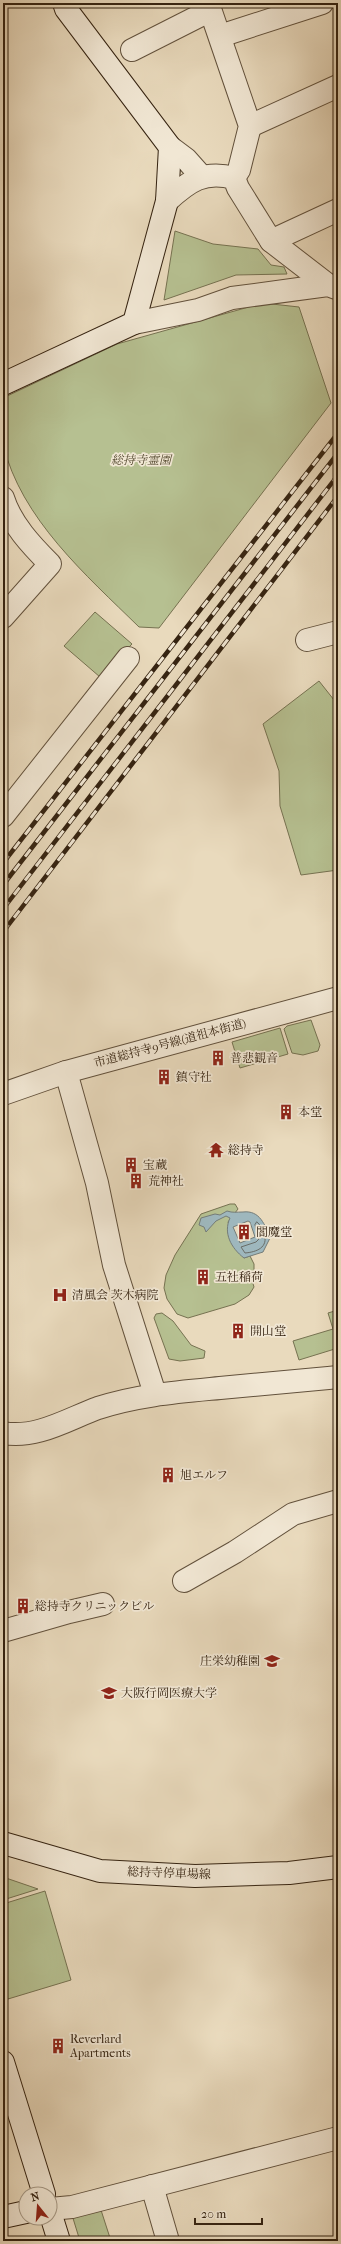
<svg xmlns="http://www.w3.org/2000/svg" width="341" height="2244" viewBox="0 0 341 2244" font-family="'IM FELL French Canon','Noto Serif JP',serif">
	<rect width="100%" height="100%" fill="#e9dabd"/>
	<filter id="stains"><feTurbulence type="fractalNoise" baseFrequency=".005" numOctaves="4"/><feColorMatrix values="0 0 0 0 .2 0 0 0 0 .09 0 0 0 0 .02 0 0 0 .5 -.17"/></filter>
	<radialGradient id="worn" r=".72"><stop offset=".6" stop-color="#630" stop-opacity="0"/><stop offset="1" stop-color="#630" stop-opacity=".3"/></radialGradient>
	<g fill="#b6c091" stroke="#767251">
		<polygon points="175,231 213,244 258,249 271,265 284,267 287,274 236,275 164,300"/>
		<path d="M263 303 299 307 331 403 159 628 139 627C86 575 21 519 3 444 0 430 3 412 3 398L117 344Z"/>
		<polygon points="95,612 132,644 100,677 64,646"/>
		<polygon points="319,681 338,705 338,870 301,875 280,806 279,771 263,724"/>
		<polygon points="311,1020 320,1045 318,1051 303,1055 292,1053 284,1029 287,1026"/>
		<polygon points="280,1028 288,1054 240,1068 232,1042"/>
		<polygon points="230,1204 235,1204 238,1209 228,1222 244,1258 250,1256 254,1264 254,1272 250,1274 254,1287 249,1295 235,1304 188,1318 177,1314 167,1299 164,1288 166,1275 175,1255 201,1214"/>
		<polygon points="338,1310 338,1348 299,1360 293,1341 333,1329 328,1313"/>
		<polygon points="162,1313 173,1321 191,1345 205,1351 204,1358 180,1361 169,1359 154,1318 156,1314"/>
		<polygon points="3,1877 38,1889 3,1900"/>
		<polygon points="45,1891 71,1980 8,1999 3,1983 3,1904"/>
		<polygon points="100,2207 111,2241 80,2241 72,2215"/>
	</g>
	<path fill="#9eb7bd" stroke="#747c78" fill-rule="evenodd" d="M227 1211C233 1213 236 1212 243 1212 260 1210 265 1225 270 1238L263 1252 244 1258C231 1248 223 1233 230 1218L226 1216 216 1221 206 1232 204 1227 199 1225 201 1218 215 1214 220 1215ZM248 1221 250 1222 255 1237 240 1243 233 1227Z"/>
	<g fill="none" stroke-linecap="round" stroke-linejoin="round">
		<path stroke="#6a6d67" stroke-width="1" d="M257 1222C261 1225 262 1229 264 1233 269 1248 256 1252 245 1253L241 1247 256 1242 259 1239 255 1225Z"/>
		<g stroke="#62513c" stroke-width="24">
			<g id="street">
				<polyline points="208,3 250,126 239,170 234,178"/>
				<polyline points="220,36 322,3"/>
				<polyline points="132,50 209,11"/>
				<polyline points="250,126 338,86"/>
				<polyline points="170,147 186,159 202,177"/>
				<path d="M167 201C189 181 204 170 234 178L238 188 271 241 328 285"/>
				<polyline points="271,241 338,210"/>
				<polyline points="134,323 198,310 232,298 328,285 336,288"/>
				<path d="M3 498C11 524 32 546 50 564L3 617"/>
				<polyline points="307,640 338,632"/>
				<polyline points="3,816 128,658"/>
				<polyline points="66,1072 97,1183 114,1265 155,1394"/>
				<polyline points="3,1094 66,1072 338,998"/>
				<path d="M3 1433C37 1439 68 1419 98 1408 138 1395 178 1392 220 1388 260 1384 299 1381 338 1377"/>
				<polyline points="184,1581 235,1552 293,1514 338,1501"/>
				<polyline points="3,1631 69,1612 103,1604"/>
				<polyline points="152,2186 168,2241"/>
				<polyline points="50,2209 72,2207 338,2138"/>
			</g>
		</g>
		<g stroke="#352311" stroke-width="24">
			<g id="secondary">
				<polyline points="3,384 134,323 167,201 170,147 66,9 64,3"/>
				<polyline points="3,1843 100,1871 195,1876 289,1873 338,1867"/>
				<polyline points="3,2062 44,2194"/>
				<polyline points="50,2212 59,2241"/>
				<polyline points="3,2217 26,2212"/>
			</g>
		</g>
		<use href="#street" stroke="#f1e7d4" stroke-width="22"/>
		<use href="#secondary" stroke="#f1e7d4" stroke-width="22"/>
		<g stroke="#352311" stroke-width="4.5">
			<g id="rail">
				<polyline points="3,863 338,433"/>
				<polyline points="3,885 338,453"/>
				<polyline points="3,909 338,475"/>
				<polyline points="3,932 338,496"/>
			</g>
		</g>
		<use href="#rail" stroke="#f1e7d4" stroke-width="3" stroke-dasharray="9" stroke-linecap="butt"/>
	</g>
	<defs>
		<g id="building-bare" transform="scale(1.2)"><path d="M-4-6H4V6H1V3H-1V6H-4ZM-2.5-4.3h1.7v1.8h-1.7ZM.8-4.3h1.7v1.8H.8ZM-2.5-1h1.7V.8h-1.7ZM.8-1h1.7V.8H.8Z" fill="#8f2418" stroke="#f1e7d4" stroke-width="2.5" paint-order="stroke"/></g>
		<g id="temple-bare" transform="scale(1.2)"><path d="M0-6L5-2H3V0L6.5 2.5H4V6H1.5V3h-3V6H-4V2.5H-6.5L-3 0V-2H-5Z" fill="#8f2418" stroke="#f1e7d4" stroke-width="2.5" paint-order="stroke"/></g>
		<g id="hospital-bare" transform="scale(1.2)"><path d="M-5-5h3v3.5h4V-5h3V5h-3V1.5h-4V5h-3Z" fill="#8f2418" stroke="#f1e7d4" stroke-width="2.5" paint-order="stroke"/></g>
		<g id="school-bare" transform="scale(1.2)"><path d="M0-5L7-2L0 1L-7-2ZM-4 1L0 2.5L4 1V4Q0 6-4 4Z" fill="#8f2418" stroke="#f1e7d4" stroke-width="2.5" paint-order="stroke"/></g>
		<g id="university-bare" transform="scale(1.2)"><path d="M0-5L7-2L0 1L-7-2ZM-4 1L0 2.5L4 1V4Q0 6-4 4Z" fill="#8f2418" stroke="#f1e7d4" stroke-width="2.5" paint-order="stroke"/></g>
	</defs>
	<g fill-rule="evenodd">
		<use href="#building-bare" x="218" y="1058"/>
		<use href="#building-bare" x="164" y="1077"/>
		<use href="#building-bare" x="286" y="1112"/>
		<use href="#temple-bare" x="216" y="1150"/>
		<use href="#building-bare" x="131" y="1165"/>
		<use href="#building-bare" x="136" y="1181"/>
		<use href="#building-bare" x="244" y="1232"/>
		<use href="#building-bare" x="203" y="1277"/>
		<use href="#hospital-bare" x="60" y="1295"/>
		<use href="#building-bare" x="238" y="1331"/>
		<use href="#building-bare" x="168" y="1475"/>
		<use href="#building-bare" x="23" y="1606"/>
		<use href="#school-bare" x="272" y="1661"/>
		<use href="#university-bare" x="109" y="1693"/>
		<use href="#building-bare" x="58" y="2046"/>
	</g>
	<g text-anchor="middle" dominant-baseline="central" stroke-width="3.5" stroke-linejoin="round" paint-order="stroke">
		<g font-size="12" font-style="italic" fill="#554a31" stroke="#f1e7d4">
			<text x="141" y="460">総持寺霊園</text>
		</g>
		<g font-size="12" fill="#352311" stroke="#f1e7d4">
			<text transform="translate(170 1043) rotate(-15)">市道総持寺9号線(道祖本街道)</text>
			<text transform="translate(169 1873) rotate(2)">総持寺停車場線</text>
		</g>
		<g font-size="12" fill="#352311" stroke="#f1e7d4" text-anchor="start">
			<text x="230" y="1058">普悲観音</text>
			<text x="176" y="1077">鎮守社</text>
			<text x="298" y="1112">本堂</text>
			<text x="228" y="1150">総持寺</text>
			<text x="143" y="1165">宝蔵</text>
			<text x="148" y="1181">荒神社</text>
			<text x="256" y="1232">閻魔堂</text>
			<text x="215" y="1277">五社稲荷</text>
			<text x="72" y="1295">清風会 茨木病院</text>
			<text x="250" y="1331">開山堂</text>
			<text x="180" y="1475">旭エルフ</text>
			<text x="35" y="1606">総持寺クリニックビル</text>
			<text x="260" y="1661" text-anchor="end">庄栄幼稚園</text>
			<text x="121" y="1693">大阪行岡医療大学</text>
			<text x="70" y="2039">Reverlard<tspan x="70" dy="14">Apartments</tspan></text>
		</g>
	</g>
	<rect width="341" height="2244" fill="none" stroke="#e9dabd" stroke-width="16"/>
	<rect x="4" y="4" width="333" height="2236" fill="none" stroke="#352311" stroke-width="2"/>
	<rect x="8" y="8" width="325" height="2228" fill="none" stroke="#352311"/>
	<g transform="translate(38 2206) rotate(343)"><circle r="19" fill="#f1e7d4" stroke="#a69986"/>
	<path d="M0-3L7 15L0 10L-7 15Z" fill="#8f2418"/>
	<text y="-6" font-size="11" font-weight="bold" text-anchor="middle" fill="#352311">N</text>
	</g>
	<path d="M195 2218v6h67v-6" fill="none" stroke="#352311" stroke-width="2"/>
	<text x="201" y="2218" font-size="12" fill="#352311" stroke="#f1e7d4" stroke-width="3" paint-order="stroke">20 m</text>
	<rect width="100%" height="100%" filter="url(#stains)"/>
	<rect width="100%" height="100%" fill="url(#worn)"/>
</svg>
